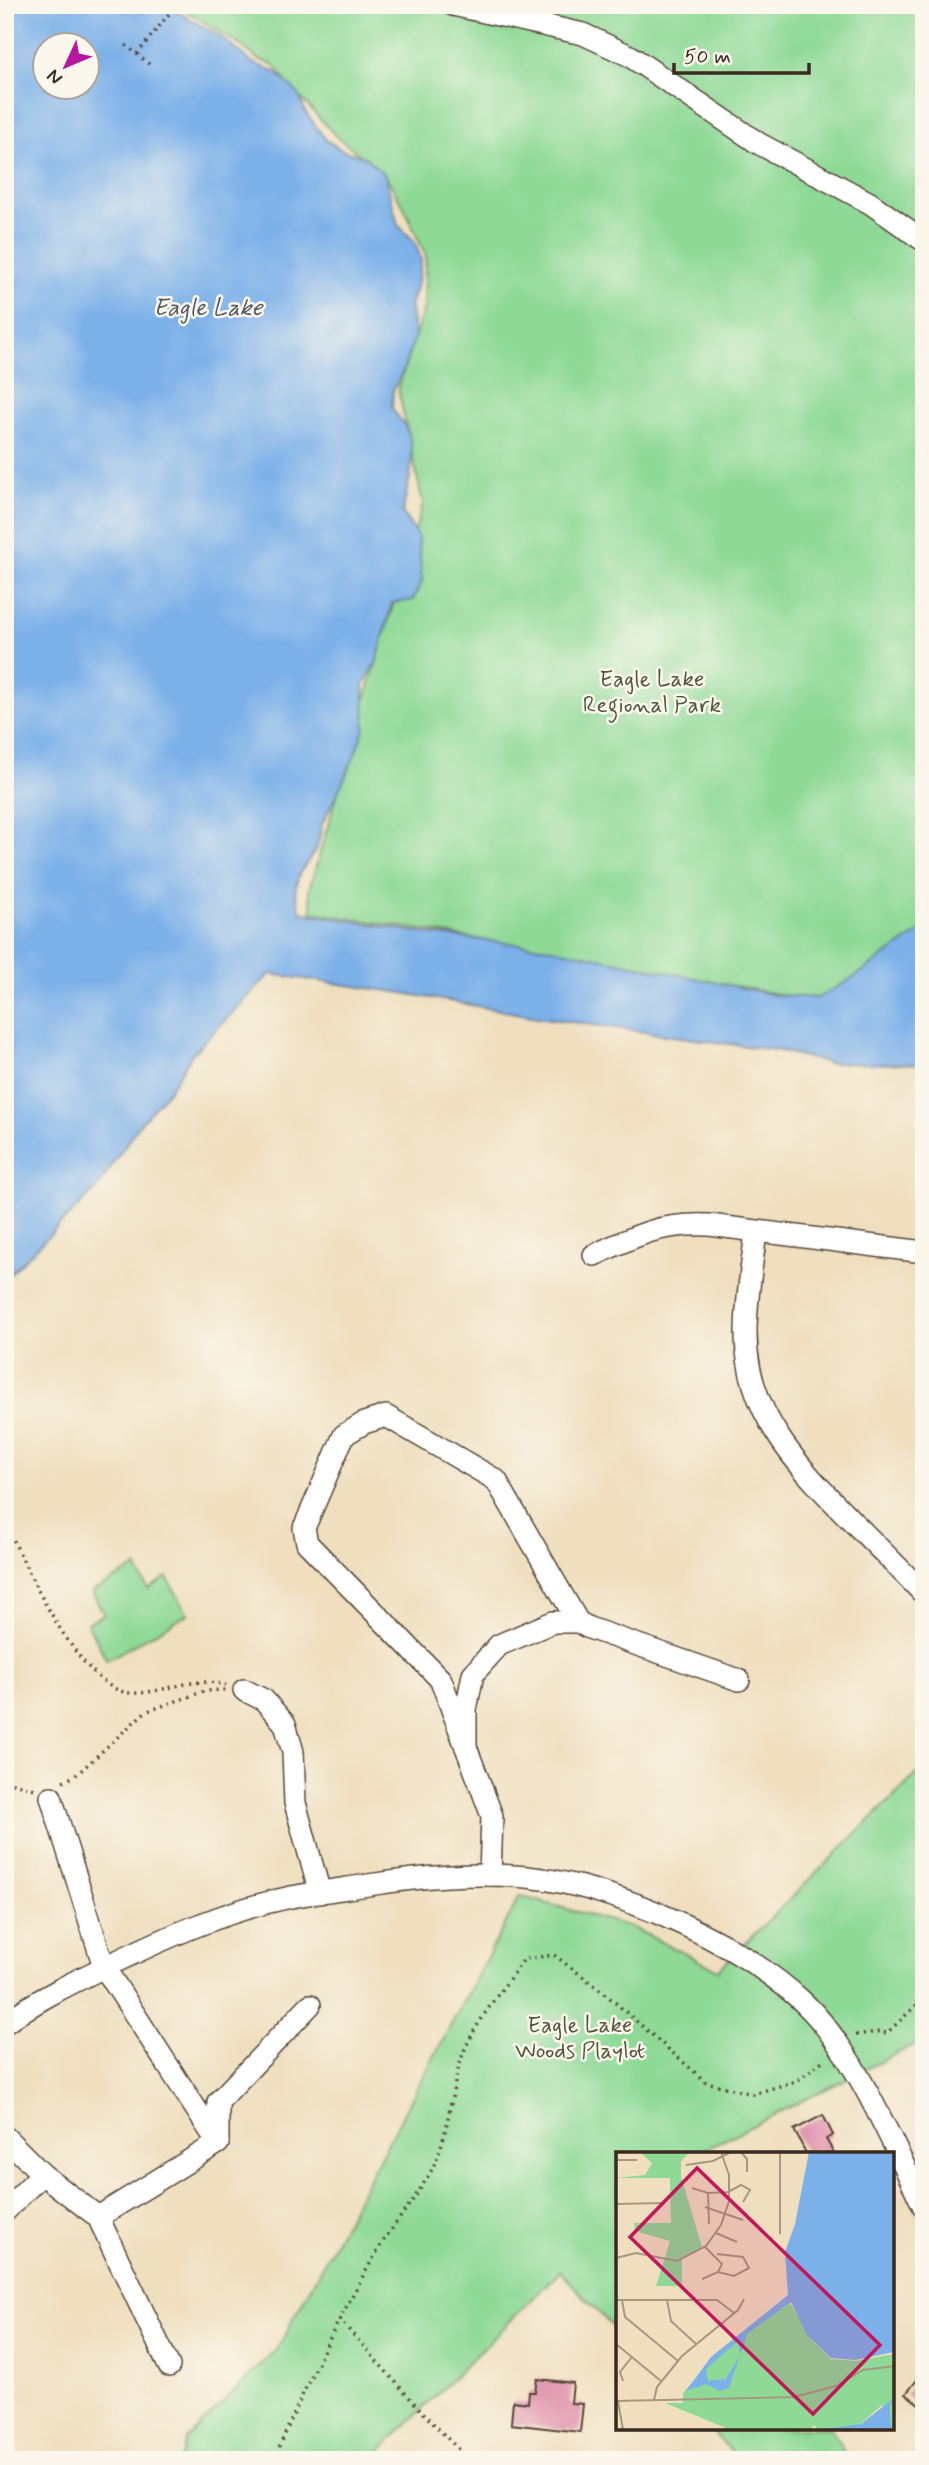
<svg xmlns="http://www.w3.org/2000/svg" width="929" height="2465" viewBox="0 0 929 2465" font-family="Mynerve,sans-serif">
	<rect width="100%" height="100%" fill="#fbf7ec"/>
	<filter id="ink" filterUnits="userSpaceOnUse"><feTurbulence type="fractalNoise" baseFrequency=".0143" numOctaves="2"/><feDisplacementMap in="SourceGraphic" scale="14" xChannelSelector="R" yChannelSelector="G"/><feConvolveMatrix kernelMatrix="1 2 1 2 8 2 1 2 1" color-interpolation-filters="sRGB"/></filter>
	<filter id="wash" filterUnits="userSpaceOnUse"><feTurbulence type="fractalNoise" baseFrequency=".00686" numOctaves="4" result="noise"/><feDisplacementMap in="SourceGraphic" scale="28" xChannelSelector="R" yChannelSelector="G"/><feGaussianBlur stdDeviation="1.57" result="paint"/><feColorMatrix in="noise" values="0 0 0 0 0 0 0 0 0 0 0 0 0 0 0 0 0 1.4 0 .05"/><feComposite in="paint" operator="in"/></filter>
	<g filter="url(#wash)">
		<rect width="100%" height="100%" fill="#efdfbf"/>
		<g fill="#8ed996" stroke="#64825a" stroke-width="2">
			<polygon points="178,5 924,5 924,1046 901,1042 795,997 489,941 312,912 309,890 423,504 398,388 424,308 426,256 404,207 385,175 335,135 287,83 274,65 258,59 243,47"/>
			<polygon points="136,1567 148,1589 167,1577 188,1614 107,1660 87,1623 104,1614 92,1592"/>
			<polygon points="917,1774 924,1781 924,2040 698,2153 618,2154 617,2332 560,2271 371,2460 180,2460 187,2439 278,2348 520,1896 631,1927 718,1970"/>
			<polygon points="709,2428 831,2428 848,2460 739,2460"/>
		</g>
		<path fill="#7bb0e9" stroke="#5b6d84" stroke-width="2" fill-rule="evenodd" d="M5 5H166L221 37 251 62 275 72 298 93 305 111 326 140 344 151 365 157 385 175 398 225 414 241 421 259 418 282 410 305 415 336 402 373 393 390 392 408C396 414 401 420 405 426 419 448 408 489 402 512L418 537 422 581 413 600 392 603 377 661 364 685 365 727 350 767 322 824 317 848 299 874 295 891 301 912 429 934 552 948 775 995 817 998 853 978 924 929V1064L829 1063 782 1051 544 1018 403 993 270 974 193 1053 169 1090 138 1126 96 1189 5 1279ZM46 46H88V88H46Z"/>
		<g id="blocks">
			<g fill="#de8aa8">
				<polygon points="823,2115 833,2135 826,2139 834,2153 806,2153 794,2130"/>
				<polygon points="924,2371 924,2408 906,2394"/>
				<polygon points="537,2379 573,2383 571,2403 583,2404 580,2432 511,2424 513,2401 528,2403 529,2392 535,2392"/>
			</g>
		</g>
	</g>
	<g filter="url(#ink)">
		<use href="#blocks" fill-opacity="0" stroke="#564536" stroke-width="2"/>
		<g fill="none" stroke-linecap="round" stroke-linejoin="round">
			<g stroke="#564536" stroke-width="24">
				<g id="minor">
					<polyline points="453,5 583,34 630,56 758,143 870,203 924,241"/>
					<path d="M756 1232C752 1265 746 1299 746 1333 746 1413 797 1465 849 1518 874 1543 899 1568 924 1594"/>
					<path d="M594 1255C637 1235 660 1223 709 1225L924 1252"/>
					<polyline points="244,1690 264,1700 285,1724 293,1752 295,1803 320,1893"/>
					<polyline points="466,1747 441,1680 307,1543 304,1528 344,1435 364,1423 386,1416 496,1480 578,1622"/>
					<polyline points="51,1797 104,1967 218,2143"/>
					<polyline points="490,1875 492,1816 466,1747 466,1710 473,1674 499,1645 553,1622 578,1622 589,1628 739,1680"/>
					<path d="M5 2023C38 1999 75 1981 111 1964 169 1936 228 1910 291 1897 317 1892 342 1889 368 1885 421 1877 473 1872 527 1877 615 1886 740 1942 804 2003 854 2050 893 2145 924 2207"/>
					<polyline points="5,2137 42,2174 98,2217 169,2366"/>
					<polyline points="5,2211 42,2174"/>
					<polyline points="98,2217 218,2143 218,2102 310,2005"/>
				</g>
			</g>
			<g stroke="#564536" stroke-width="3.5" stroke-dasharray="2 5" stroke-linecap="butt">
				<polyline points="126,45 150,65"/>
				<polyline points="137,54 176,5"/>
				<path d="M5 1521C23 1562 81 1692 131 1693 165 1694 190 1675 226 1685"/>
				<polyline points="5,1781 35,1789"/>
				<polyline points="63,1781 75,1776 145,1712 205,1691 225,1690"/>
				<polyline points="856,2035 878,2032 887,2033 924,1998"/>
				<path d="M339 2319C382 2366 423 2415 469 2460"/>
				<path d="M274 2460C304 2388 338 2318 378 2250 394 2223 416 2199 431 2171 448 2139 450 2096 460 2063 469 2030 504 1987 524 1959L554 1955 603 1992 706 2082 752 2094 797 2081 825 2059"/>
			</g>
			<use href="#minor" stroke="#fff" stroke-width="21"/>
		</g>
	</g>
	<g text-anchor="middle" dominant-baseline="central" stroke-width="5" stroke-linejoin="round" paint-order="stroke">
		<g font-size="23" fill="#50563c" stroke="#fbf7ec">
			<text x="652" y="680">Eagle Lake<tspan x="652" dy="26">Regional Park</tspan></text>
			<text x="580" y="2026">Eagle Lake<tspan x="580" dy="26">Woods Playlot</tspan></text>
		</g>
		<g font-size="24" font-style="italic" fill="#515965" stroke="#fbf7ec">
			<text x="208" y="308">Eagle Lake</text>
		</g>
	</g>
	<g transform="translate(616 2152)">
		<rect width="278" height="278" fill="#efdfbf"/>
		<path d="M24 0H74L65 9V24L86 95 66 105V134H40L54 89 19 79 18 71H55L54 26H0L29 23 36 11ZM174 151 196 188 215 207 240 209 278 202V278H272L266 253 241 275 228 278H203L198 273 195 278H115L49 251H67V241L101 202Z" fill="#8ed996"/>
		<path d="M193 0H278V200L239 208 215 206 191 183 175 150 131 182 113 236 104 239 90 232 70 239 95 205 172 143 169 100 179 72ZM122 189 124 203 110 227 92 229 90 217ZM278 246 274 254 275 278H200L245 272Z" fill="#7bb0e9" fill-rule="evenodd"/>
		<path fill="none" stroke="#a7977f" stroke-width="2" d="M125 0 131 7V20M0 8H21H16M70 13 97 9 115 0M76 36 92 41 114 40M114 39 125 33 134 38 127 50M92 41 93 72M0 52 46 51M89 55 127 68M100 81 121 90M164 82V0M101 102 127 105 133 116 118 124 102 120M0 106 20 101 61 109 90 94 105 73 113 49V23L105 0M86 127 102 120 106 112 89 95M0 148H101L118 161M6 148 9 165 62 209M51 148 55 169 80 192M0 192 45 229M7 229 4 220 16 205M38 248 41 235 66 204 122 158 128 147M0 249 178 245 220 234 247 218 279 214M2 249 7 278"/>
		<path fill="#c2185b" fill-opacity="0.15" stroke="#c2185b" stroke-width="3.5" d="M81 16 264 193 197 262 14 85Z"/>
		<rect width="278" height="278" fill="none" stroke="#3b2a1e" stroke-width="3.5"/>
	</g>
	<rect width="929" height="2465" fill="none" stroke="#fbf7ec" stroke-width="28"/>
	<g transform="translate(66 66) rotate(226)"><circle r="33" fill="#fbf7ec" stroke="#aea59a" stroke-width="2"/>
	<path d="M0-5L12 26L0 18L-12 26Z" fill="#b5179e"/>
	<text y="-10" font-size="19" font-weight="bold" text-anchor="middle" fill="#3b2a1e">N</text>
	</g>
	<path d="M674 63v10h135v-10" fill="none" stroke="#3b2a1e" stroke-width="3.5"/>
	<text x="684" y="63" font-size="21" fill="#3b2a1e" stroke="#fbf7ec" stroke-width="5" paint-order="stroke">50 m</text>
</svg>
